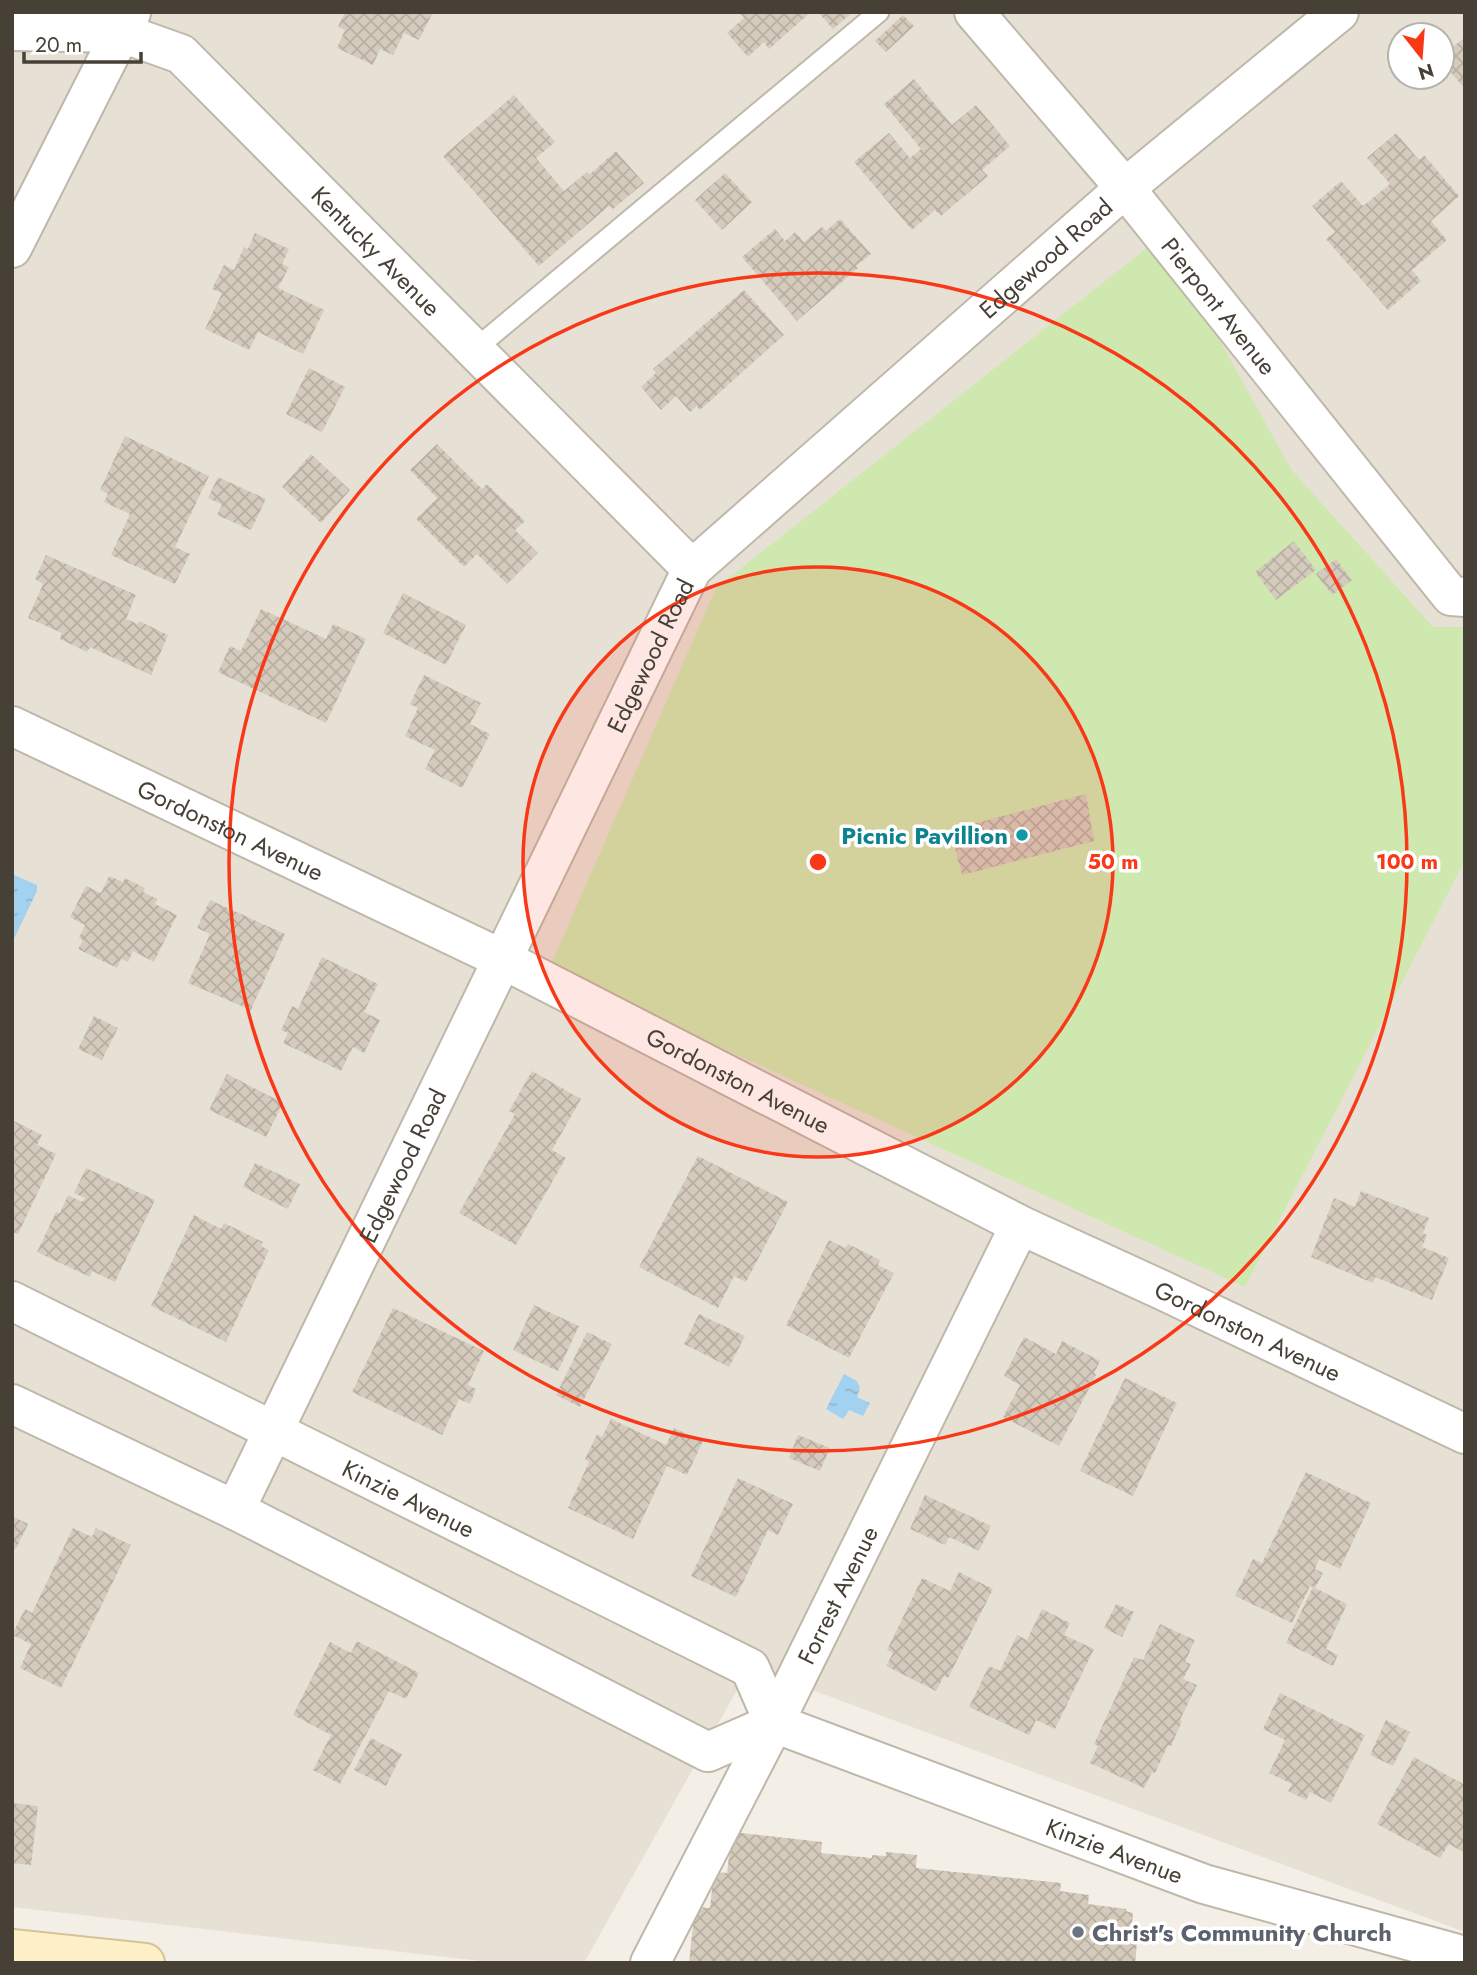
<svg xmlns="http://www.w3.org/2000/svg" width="1477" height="1975" viewBox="0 0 1477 1975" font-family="Jost,sans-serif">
	<defs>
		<pattern id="water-ripples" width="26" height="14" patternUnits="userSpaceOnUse" patternTransform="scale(1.75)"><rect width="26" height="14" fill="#a3d1f0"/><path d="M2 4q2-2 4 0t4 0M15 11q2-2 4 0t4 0" fill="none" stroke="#8eb4ce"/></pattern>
		<pattern id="building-cross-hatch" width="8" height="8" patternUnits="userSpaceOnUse" patternTransform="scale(1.75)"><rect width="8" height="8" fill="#d5cbbc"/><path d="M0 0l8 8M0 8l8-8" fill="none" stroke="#b8afa2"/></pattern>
	</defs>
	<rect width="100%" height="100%" fill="#f3efe7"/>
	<path fill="#e7e1d5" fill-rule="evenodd" d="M12 12H1465V1932L750 1667 584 1963H498L12 1907ZM1400 35H1442V77H1400Z"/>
	<polygon fill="#cfe8b0" points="1162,236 1291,469 1433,627 1465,627 1465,860 1245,1287 549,969 716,588"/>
	<g fill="url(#water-ripples)">
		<polygon points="12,874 37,885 37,891 12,943"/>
		<polygon points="844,1374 857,1381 860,1388 857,1397 870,1403 863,1416 849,1410 843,1419 826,1409"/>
	</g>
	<g fill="url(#building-cross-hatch)">
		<polygon points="345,12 433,12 419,40 404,33 393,55 380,49 373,65 337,48 345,30 338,27"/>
		<polygon points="739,12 811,12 769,49 764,42 748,57 727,33 744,18"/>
		<polygon points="818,12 853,12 833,29"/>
		<polygon points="903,15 914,26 886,52 875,41"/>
		<polygon points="1465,37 1465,89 1442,62 1442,56"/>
		<polygon points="914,79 952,125 976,105 1010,146 982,170 988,176 941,216 935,210 912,230 854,162 889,133 910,158 921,149 884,104"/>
		<polygon points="514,95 555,142 536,158 564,191 587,172 590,174 616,151 644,183 613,209 609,206 539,266 443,156"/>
		<polygon points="1396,133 1419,160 1424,155 1459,196 1431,221 1447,240 1412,270 1421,281 1388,310 1326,239 1335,232 1312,206 1341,181 1363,206 1390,184 1367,158"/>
		<polygon points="725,173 752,202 722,230 695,200"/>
		<polygon points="840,219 871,254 856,266 858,268 797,321 742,257 775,229 785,241 795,232 804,242 822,227 826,231"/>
		<polygon points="255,233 289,249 282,264 289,267 278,288 324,310 303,354 258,332 249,350 205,329 222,293 212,289 224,265 234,270 244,247 248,249"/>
		<polygon points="744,290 784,335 700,410 697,406 690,412 676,396 661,410 641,387 656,373 653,369"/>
		<polygon points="309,368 345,387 322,432 286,414"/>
		<polygon points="125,436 209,476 175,547 190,554 175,584 111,555 130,514 104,502 108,494 100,490"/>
		<polygon points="437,444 482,489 487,484 525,521 515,530 538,553 507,584 477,554 464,567 416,519 437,498 410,470"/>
		<polygon points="311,454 350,490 321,523 282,487"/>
		<polygon points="218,477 266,499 251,530 217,515 222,505 208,498"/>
		<polygon points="1294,541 1316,570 1276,600 1255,572"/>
		<polygon points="46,555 136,595 126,619 138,624 139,621 168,635 151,675 90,647 87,652 60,639 62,633 28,618 43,584 35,579"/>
		<polygon points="1336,559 1352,580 1332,595 1316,574"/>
		<polygon points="403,593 466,625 446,665 383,633"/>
		<polygon points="261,609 326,639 333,624 366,639 326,723 218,672 230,646 241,651"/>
		<polygon points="424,675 481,703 470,724 490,734 462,788 425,769 435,750 405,736 418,708 410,704"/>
		<polygon points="1086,794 1094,841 962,875 950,830"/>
		<polygon points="109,876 123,882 125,878 145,888 143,892 157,899 155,904 177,915 154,962 133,951 128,962 121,959 117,968 78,949 83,940 79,938 85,925 70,917 86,886 101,893"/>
		<polygon points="210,900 285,934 251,1010 188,983 210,934 197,928"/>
		<polygon points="322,957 378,984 364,1012 380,1020 364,1053 353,1047 341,1071 283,1043 288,1033 281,1030 292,1006 298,1009"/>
		<polygon points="94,1016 118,1028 102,1060 78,1049"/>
		<polygon points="532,1071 581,1099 552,1150 566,1158 516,1245 459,1213 515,1114 509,1111"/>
		<polygon points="227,1074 283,1103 266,1137 209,1110"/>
		<polygon points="12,1120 42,1135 37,1145 56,1154 18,1234 12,1232"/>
		<polygon points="698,1156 788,1202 746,1282 734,1276 718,1308 639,1267"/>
		<polygon points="255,1163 300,1184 288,1209 243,1187"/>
		<polygon points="86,1168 155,1200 115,1282 92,1271 90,1277 37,1252 56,1212 60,1213 68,1195 82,1202 85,1198 74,1193"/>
		<polygon points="1361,1191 1429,1218 1423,1233 1427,1235 1422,1247 1449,1258 1432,1300 1375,1277 1373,1283 1311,1257 1334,1198 1355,1207"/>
		<polygon points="194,1215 221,1229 224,1223 263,1242 261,1246 269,1250 226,1342 151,1306"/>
		<polygon points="829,1240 845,1248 848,1244 880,1260 878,1265 894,1273 849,1358 786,1325"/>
		<polygon points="534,1305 579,1326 558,1371 513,1350"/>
		<polygon points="393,1308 484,1351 468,1385 476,1389 470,1404 459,1399 442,1435 352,1392"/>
		<polygon points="699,1314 745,1336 729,1367 684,1344"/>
		<polygon points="587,1332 612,1344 580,1407 556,1395"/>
		<polygon points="1024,1337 1056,1354 1062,1341 1100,1361 1094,1373 1096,1375 1059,1446 1003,1417 1020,1385 1004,1376"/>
		<polygon points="1125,1378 1177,1403 1133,1496 1080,1471"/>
		<polygon points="611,1419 666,1445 674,1428 703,1441 687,1475 667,1466 633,1539 568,1508 589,1462 585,1459 597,1434 602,1437"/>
		<polygon points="798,1435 830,1448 820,1471 789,1458"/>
		<polygon points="1306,1472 1371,1503 1340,1569 1319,1559 1315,1569 1323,1573 1315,1588 1347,1604 1326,1649 1338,1655 1333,1666 1286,1643 1313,1587 1310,1586 1292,1623 1235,1596 1253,1559 1262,1563"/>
		<polygon points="738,1478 793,1504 778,1535 768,1530 736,1597 691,1576"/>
		<polygon points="925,1495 991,1526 979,1551 949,1537 945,1545 910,1529"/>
		<polygon points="12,1516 28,1524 16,1549 12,1548"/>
		<polygon points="73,1528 92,1537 96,1528 131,1545 61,1688 20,1668 31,1644 12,1635 25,1609 32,1613"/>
		<polygon points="959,1572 993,1589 948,1678 944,1676 936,1691 886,1666 893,1653 887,1650 922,1578 950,1591"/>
		<polygon points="1116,1604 1134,1612 1122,1637 1104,1628"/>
		<polygon points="1042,1609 1070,1623 1064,1635 1094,1649 1055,1729 1036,1720 1029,1735 969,1707 989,1666 1000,1671 1017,1635 1027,1640"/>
		<polygon points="1160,1624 1195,1640 1185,1662 1191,1664 1183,1679 1197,1685 1180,1720 1182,1721 1171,1746 1168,1745 1155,1773 1152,1772 1144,1788 1090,1763 1098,1746 1094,1744 1134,1657 1143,1660"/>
		<polygon points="357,1641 419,1673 406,1699 389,1691 340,1784 313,1770 331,1735 293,1715 330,1642 351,1653"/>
		<polygon points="1280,1693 1365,1735 1331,1803 1310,1792 1306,1800 1288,1791 1292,1784 1269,1773 1285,1740 1263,1729"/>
		<polygon points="1386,1720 1410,1732 1393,1766 1370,1755"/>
		<polygon points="371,1738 402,1754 386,1786 354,1770"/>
		<polygon points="1414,1757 1465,1785 1465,1853 1449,1844 1440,1858 1377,1824"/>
		<polygon points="12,1803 38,1806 31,1865 12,1863"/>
		<polygon points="732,1832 822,1842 821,1853 872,1858 872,1855 886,1856 886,1852 917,1855 916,1868 1061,1883 1060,1891 1089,1895 1088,1904 1126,1909 1126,1911 1133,1913 1132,1923 1139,1924 1135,1963 689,1963 695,1907 710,1908 714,1872 727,1873"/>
	</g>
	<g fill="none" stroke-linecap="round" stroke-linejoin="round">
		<g stroke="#bfb7a9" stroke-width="23">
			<polyline id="service" points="474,350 879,12"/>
		</g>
		<g stroke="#bfb7a9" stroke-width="42">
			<g id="minor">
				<path id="s1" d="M974 12 1125 188 1451 596 1465 597"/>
				<path id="s2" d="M12 31 122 33 181 54 692 569"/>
				<polyline points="12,248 131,13"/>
				<path id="s3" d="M12 726 502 959 1020 1225 1162 1290 1465 1434"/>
				<path id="s4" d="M12 1301 750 1668 774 1723"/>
				<path id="s5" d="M12 1404 235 1510 708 1752 774 1723 1204 1884 1465 1956"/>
				<path id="s6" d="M235 1510 692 569 1125 188 1339 12"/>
				<path id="s7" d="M650 1963 774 1723 1020 1225"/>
			</g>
		</g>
		<g stroke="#d3c397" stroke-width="42">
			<polyline id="secondary" points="12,1949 145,1963"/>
		</g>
		<use href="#service" stroke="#fff" stroke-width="19"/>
		<use href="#minor" stroke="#fff" stroke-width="38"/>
		<use href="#secondary" stroke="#fef0c6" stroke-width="38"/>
	</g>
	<circle cx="818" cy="862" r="295" fill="#f93818" fill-opacity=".12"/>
	<g fill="none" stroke="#f93818" stroke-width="3.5">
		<circle cx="818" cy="862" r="295"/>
		<circle cx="818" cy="862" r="589"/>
	</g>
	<circle fill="#0f9aa8" stroke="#fff" stroke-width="2.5" cx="1022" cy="835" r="7"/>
	<circle fill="#6b7280" stroke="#fff" stroke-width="2.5" cx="1078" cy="1932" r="7"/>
	<g text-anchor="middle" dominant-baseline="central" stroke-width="7" stroke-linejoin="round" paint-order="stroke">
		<g font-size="24" fill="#464036" stroke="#fff">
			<text stroke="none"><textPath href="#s2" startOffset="450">Kentucky Avenue</textPath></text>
			<text stroke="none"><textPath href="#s6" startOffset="1517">Edgewood Road</textPath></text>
			<text stroke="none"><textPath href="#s1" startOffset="383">Pierpont Avenue</textPath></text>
			<text stroke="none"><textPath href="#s6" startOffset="950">Edgewood Road</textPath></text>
			<text stroke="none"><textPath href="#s3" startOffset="242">Gordonston Avenue</textPath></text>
			<text stroke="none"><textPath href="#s3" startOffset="808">Gordonston Avenue</textPath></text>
			<text stroke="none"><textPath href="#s6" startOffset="383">Edgewood Road</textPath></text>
			<text stroke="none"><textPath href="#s3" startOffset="1376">Gordonston Avenue</textPath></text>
			<text stroke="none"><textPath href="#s4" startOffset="443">Kinzie Avenue</textPath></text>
			<text stroke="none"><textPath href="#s7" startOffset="413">Forrest Avenue</textPath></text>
			<text stroke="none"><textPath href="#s5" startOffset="1214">Kinzie Avenue</textPath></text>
		</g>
		<g font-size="24" font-weight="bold" fill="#0d838f" stroke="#fff" text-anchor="end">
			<text x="1008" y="835">Picnic Pavillion</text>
		</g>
		<g font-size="24" font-weight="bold" fill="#5b616d" stroke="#fff" text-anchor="start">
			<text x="1092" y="1932">Christ's Community Church</text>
		</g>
	</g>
	<circle cx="818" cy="862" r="10" fill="#f93818" stroke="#fff" stroke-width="3.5"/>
	<g font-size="21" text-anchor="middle" font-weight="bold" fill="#f93818" stroke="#fff" stroke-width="7" stroke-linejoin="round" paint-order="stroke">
		<text x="1113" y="869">50 m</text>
		<text x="1407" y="869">100 m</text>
	</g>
	<rect width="1477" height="1975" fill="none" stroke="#464036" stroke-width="28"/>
	<g transform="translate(1421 56) rotate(163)"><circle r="33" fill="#ffffff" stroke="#b5b3af" stroke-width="2"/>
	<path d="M0-5L12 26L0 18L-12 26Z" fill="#f93818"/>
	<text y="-10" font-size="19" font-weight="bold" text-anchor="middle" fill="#464036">N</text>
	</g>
	<path d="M24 52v10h117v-10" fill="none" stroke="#464036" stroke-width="3.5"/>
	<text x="35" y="52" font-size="21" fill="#464036" stroke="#ffffff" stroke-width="5" paint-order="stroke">20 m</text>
</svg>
